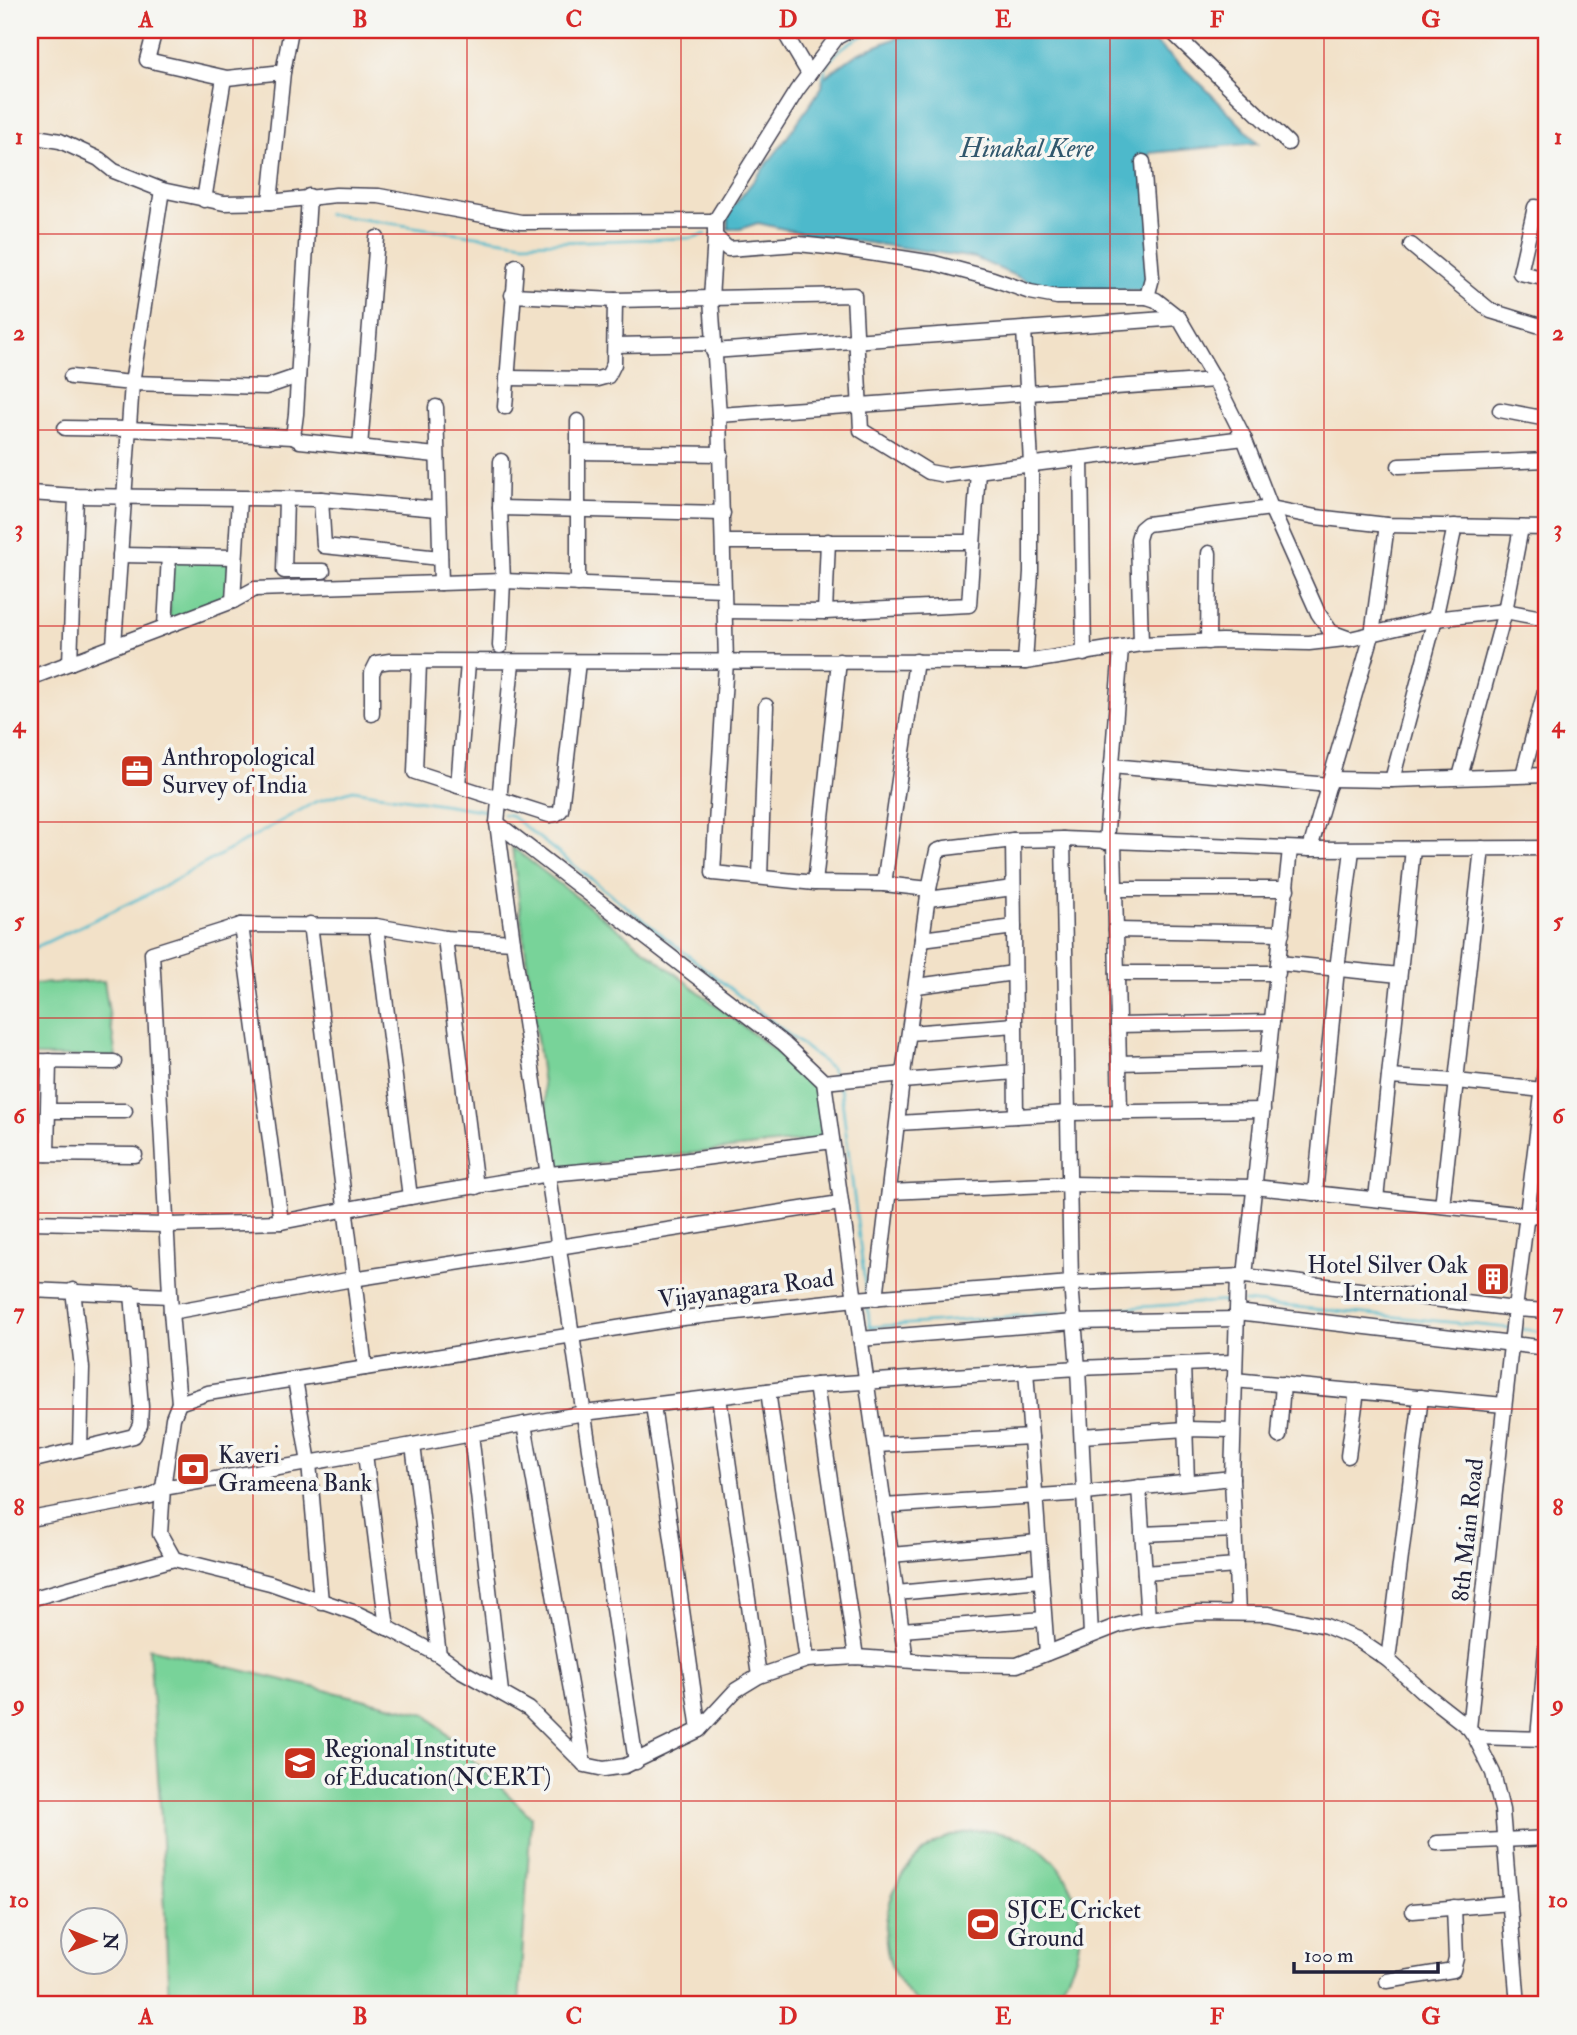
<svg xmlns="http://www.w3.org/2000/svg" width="1577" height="2035" viewBox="0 0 1577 2035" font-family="'IM FELL Double Pica',serif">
	<rect width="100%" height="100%" fill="#f6f6f2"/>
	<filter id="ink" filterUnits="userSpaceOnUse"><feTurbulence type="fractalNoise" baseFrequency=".0143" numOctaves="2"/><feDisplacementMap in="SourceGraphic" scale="14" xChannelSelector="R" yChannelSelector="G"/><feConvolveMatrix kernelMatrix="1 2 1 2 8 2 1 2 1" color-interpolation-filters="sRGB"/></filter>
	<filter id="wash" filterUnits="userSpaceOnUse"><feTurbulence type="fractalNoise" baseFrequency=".00686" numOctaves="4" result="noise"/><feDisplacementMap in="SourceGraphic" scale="28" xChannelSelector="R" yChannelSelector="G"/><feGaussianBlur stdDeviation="1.57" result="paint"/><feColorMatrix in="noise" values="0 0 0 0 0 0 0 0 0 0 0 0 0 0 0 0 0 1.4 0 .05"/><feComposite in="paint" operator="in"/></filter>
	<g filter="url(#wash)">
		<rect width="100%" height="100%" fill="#f2e1c8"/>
		<g fill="#78d399" stroke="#4d7a6a" stroke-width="2">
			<polygon points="172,560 230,560 228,600 169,623"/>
			<polygon points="512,847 819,1085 827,1138 554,1169"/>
			<polygon points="104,981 116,1057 30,1056 30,984"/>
			<polygon points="149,1648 426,1714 531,1817 519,2005 169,2005 161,1819"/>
			<path d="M983 1830C1001 1833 1019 1835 1034 1845 1091 1882 1095 1961 1045 2005H921C866 1965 879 1879 932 1845 947 1835 965 1832 983 1830Z"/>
		</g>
		<polygon fill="#4eb9cb" stroke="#386e83" stroke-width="2" points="916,30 1142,30 1204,87 1258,143 1149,153 1152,292 1036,285 975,258 806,234 758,223 740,229 728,229 728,213 781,146 822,87 823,78 857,54"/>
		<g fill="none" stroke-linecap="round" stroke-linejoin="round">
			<g stroke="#4eb9cb" stroke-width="2.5">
				<path d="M823 78C827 53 854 38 876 30"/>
				<polyline points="327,214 524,243 691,238 706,234"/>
				<polyline points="503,814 510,815 831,1068 834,1076"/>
				<polyline points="30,950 159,889 315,802 353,790 493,812"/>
				<polyline points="838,1085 841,1092 866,1293"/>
				<polyline points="1244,1302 1509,1328"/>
				<polyline points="867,1303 870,1327 1070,1312"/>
				<polyline points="1080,1311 1230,1301"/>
				<polyline points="1519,1329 1547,1332"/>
			</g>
		</g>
	</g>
	<g filter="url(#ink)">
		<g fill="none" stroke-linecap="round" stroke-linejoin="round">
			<g stroke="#413f50" stroke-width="17">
				<g id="minor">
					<polyline points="155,30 147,60 227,78 283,72"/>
					<polyline points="783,30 809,74"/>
					<polyline points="1170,30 1288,143"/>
					<polyline points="30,136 60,141 99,159 114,171 162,190 224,203 270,202 336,195 379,196 521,222 715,221 715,236 728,249 798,244 837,248 934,263 993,279 1030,292 1057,297 1147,297 1156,300 1179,318 1215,380 1244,438 1271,508 1318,613 1331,632 1350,639 1435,619 1505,611 1547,619"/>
					<polyline points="1143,162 1152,278 1147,297"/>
					<polyline points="204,200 224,78"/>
					<polyline points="270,202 283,72 291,30"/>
					<polyline points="1547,209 1535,207 1520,273 1547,279"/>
					<polyline points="715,221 797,90 837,37 850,30"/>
					<polyline points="715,236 711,299 719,415 726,661 713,873 815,883 884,884 929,889"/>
					<polyline points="1411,245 1491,311 1547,328"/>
					<polyline points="512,295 615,300 854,295 861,430 929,472 945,475 1244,438"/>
					<polyline points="1024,329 1031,464 1031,572 1025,662"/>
					<polyline points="615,345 713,343"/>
					<polyline points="713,351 1179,318"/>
					<polyline points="71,377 132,383 266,387 298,376"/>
					<polyline points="507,378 597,379 608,376 614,364 615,300"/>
					<polyline points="436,407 441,583"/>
					<polyline points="505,407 516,266"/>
					<polyline points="1500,410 1547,419"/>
					<polyline points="719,415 1215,380"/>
					<polyline points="65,428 129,429 293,437 296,414 309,196"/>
					<polyline points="293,437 300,441 436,455"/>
					<polyline points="360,447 377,238"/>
					<polyline points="578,452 721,454"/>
					<polyline points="1081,458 1084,654"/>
					<polyline points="1399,466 1547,460"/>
					<polyline points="30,493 76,496 321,499 438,509"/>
					<polyline points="286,499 284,571 323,571"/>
					<polyline points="321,499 324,546 440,558"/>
					<polyline points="500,508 723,513"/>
					<polyline points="724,542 973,542"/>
					<polyline points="120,555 235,557"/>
					<polyline points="578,584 578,421"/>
					<polyline points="233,601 255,589 503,581 723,589"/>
					<polyline points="724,611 825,612 969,605 978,471"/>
					<polyline points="825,612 828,541"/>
					<polyline points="165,626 169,556"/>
					<polyline points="1208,642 1209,553"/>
					<polyline points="1141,644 1138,539 1141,529 1147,524 1271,508 1316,517 1387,525 1547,528"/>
					<polyline points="114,645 132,383 162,190"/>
					<polyline points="500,646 503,581 500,508 501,461"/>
					<polyline points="512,662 497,823 513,942"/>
					<polyline points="70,663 76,496"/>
					<polyline points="419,663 415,772 549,815 556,814 561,810 578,662"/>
					<polyline points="30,678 233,601 239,499"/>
					<polyline points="372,714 372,673 377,663 390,661 1025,662 1141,644 1222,641 1309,643 1345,639"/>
					<polyline points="1111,766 1329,785"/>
					<polyline points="1523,775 1547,683"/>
					<polyline points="1460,777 1505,611 1521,528"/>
					<polyline points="1331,779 1392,780 1547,775"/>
					<polyline points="1392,780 1435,619 1455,526"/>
					<polyline points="458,786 468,663"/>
					<polyline points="497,823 783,1043 824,1082 906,1660"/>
					<polyline points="1063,839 1071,1283 1078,1368 1091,1635"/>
					<polyline points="1013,840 1016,1116"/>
					<polyline points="1106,842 1121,648"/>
					<polyline points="1114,842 1120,1112"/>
					<polyline points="1310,849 1372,635 1387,525"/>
					<polyline points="760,877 766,706"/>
					<polyline points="815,883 839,661"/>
					<polyline points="884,884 916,661"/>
					<polyline points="1115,889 1287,889"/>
					<polyline points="928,899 1013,888"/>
					<polyline points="310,924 365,1368"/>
					<polyline points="241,925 281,1222"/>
					<polyline points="376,926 410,1197"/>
					<polyline points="1116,930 1282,933"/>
					<polyline points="445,938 476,1187"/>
					<polyline points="922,939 1014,927"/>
					<polyline points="1279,963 1399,975"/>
					<polyline points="1117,973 1278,973"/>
					<polyline points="917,986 1014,973"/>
					<polyline points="1118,1025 1272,1022"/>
					<polyline points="909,1033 1015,1025"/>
					<polyline points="30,1061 114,1062"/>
					<polyline points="1119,1063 1268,1059"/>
					<polyline points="1389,1077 1456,1081 1543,1090"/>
					<polyline points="902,1081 1015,1072"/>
					<polyline points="824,1082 904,1074"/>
					<polyline points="49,1111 125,1111"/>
					<polyline points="898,1123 1069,1113 1263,1110"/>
					<polyline points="30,1154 135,1155"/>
					<polyline points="47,1154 49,1061"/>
					<polyline points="889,1192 1070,1184 1254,1187 1547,1217"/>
					<polyline points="1315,1193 1337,969 1352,850"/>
					<polyline points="1376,1199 1413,849"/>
					<polyline points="1442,1206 1482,848"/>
					<polyline points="30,1222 167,1225 281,1222 410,1197 549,1174 651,1165 832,1141"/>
					<polyline points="1245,1276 1290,849"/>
					<polyline points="30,1290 170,1296"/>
					<polyline points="73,1290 82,1368 80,1449"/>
					<polyline points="876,1298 902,1081 929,889 937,851 945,848 1013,840 1063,839 1310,849 1547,848"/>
					<polyline points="171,1312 353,1279 840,1203"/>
					<polyline points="1237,1312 1547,1348"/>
					<polyline points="860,1339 1074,1322 1236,1319"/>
					<polyline points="1234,1362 1078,1368 816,1385 584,1413 413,1445 163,1488 160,1534 174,1559 270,1583 356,1613 392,1630 439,1655 460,1670 529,1709 585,1765 604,1769 625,1766 699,1730 736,1690 759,1676 807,1660 856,1657 956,1664 1017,1665 1119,1625 1148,1619 1198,1613 1269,1614 1326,1626 1357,1639 1388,1660 1423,1692 1469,1728 1475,1737 1493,1773 1502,1810 1518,2005"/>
					<polyline points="1183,1364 1187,1482"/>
					<polyline points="1026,1371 1047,1653"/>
					<polyline points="295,1379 309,1463 321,1602"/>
					<polyline points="1234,1380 1504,1405"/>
					<polyline points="816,1385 856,1657"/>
					<polyline points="768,1391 807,1660"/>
					<polyline points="719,1397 759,1676"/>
					<polyline points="179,1403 171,1312 152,953 241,925 376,926 445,938 513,942 636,1762"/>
					<polyline points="653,1405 699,1730"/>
					<polyline points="524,1424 584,1764"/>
					<polyline points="471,1434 501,1692"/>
					<polyline points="1082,1436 1186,1429 1233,1430"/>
					<polyline points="1279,1436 1283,1384"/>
					<polyline points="413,1445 439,1655"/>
					<polyline points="876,1445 1031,1437"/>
					<polyline points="365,1454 387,1628"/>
					<polyline points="1348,1456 1357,1391"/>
					<polyline points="30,1461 134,1436 140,1425 141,1407 132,1293"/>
					<polyline points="1139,1487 1148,1619"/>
					<polyline points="884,1506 1085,1493 1232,1478"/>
					<polyline points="30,1519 138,1499 151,1496 163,1488 173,1418 179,1403 208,1393 674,1319 855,1299 1071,1283 1245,1276 1515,1309 1547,1311"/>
					<polyline points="1142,1534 1234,1530"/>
					<polyline points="891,1555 1038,1542"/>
					<polyline points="1145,1573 1236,1566"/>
					<polyline points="896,1593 1041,1580"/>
					<polyline points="30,1599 174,1559"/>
					<polyline points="1238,1613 1232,1478 1238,1276"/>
					<polyline points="902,1630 1044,1619"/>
					<polyline points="1388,1660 1421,1397"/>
					<polyline points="1469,1728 1515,1309 1547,1055"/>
					<polyline points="1475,1737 1546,1739"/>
					<polyline points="1538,1738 1547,1638"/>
					<polyline points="1437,1843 1547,1838"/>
					<polyline points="1413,1911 1510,1903"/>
					<polyline points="1387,1981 1453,1970 1456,1958 1454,1907"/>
				</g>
			</g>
			<use href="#minor" stroke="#fff" stroke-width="14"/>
		</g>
	</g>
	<path fill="none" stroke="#d62828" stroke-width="2" stroke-opacity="0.55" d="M253 30V2005M467 30V2005M681 30V2005M896 30V2005M1110 30V2005M1324 30V2005M30 234H1547M30 430H1547M30 626H1547M30 822H1547M30 1018H1547M30 1213H1547M30 1409H1547M30 1605H1547M30 1801H1547"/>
	<defs>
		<g id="office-square" transform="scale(1.75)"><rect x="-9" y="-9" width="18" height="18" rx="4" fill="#c8321e" stroke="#f6f6f2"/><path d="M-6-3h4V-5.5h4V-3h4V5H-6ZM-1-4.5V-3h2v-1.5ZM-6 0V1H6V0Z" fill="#fff"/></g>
		<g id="building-square" transform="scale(1.75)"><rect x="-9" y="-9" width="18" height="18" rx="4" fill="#c8321e" stroke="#f6f6f2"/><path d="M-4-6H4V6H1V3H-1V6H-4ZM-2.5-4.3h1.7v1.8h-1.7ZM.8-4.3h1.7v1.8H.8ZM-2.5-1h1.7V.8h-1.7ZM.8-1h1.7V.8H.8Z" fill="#fff"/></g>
		<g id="bank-square" transform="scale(1.75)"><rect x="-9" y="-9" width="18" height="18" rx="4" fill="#c8321e" stroke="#f6f6f2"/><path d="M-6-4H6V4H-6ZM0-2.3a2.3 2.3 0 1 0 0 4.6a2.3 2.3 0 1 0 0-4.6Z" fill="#fff"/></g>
		<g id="university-square" transform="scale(1.75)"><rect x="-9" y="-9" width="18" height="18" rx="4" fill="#c8321e" stroke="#f6f6f2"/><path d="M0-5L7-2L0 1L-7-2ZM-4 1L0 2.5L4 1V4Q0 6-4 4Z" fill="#fff"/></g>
		<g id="stadium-square" transform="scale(1.75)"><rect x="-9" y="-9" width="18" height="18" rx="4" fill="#c8321e" stroke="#f6f6f2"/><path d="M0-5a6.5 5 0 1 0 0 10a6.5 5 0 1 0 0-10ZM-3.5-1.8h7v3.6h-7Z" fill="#fff"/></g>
	</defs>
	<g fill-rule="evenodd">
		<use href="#office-square" x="137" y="771"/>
		<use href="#building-square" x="1493" y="1279"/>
		<use href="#bank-square" x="193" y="1469"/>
		<use href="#university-square" x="300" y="1763"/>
		<use href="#stadium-square" x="983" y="1924"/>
	</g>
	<g text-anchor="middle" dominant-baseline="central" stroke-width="7" stroke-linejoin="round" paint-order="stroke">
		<g font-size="24" fill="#22223b" stroke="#f6f6f2" text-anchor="start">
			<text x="162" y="757">Anthropological<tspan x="162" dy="28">Survey of India</tspan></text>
			<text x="1468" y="1265" text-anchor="end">Hotel Silver Oak<tspan x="1468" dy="28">International</tspan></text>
			<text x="218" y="1455">Kaveri<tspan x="218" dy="28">Grameena Bank</tspan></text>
			<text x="324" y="1749">Regional Institute<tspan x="324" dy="28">of Education(NCERT)</tspan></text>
			<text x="1007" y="1910">SJCE Cricket<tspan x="1007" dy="28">Ground</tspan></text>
		</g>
		<g font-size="24" fill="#22223b" stroke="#f6f6f2">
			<text transform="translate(746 1289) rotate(-7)">Vijayanagara Road</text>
			<text transform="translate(1468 1530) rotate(-84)">8th Main Road</text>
		</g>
		<g font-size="26" font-style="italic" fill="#31576d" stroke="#f6f6f2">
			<text x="1027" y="149">Hinakal Kere</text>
		</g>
	</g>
	<rect width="1577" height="2035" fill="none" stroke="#f6f6f2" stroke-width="77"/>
	<g transform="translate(94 1941) rotate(91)"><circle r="33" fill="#f6f6f2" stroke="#a1a1a9" stroke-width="2"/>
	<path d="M0-5L12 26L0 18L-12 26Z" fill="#c8321e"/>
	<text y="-10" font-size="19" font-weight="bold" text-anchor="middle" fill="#22223b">N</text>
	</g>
	<path d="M1294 1962v10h144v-10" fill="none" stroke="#22223b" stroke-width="3.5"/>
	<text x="1304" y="1962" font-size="21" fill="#22223b" stroke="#f6f6f2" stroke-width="5" paint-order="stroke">100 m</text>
	<rect x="38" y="38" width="1500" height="1958" fill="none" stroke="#d62828" stroke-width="2.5"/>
	<g font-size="23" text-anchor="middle" font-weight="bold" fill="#d62828">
		<text x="146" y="27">A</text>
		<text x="360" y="27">B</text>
		<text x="574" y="27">C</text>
		<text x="788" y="27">D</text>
		<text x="1003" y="27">E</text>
		<text x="1217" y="27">F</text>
		<text x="1431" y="27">G</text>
		<text x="19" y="144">1</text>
		<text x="1558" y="144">1</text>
		<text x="19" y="340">2</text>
		<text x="1558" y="340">2</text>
		<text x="19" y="536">3</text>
		<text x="1558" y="536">3</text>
		<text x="19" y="732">4</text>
		<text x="1558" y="732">4</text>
		<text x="19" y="928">5</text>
		<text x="1558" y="928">5</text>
		<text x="19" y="1123">6</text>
		<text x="1558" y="1123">6</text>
		<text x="19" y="1319">7</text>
		<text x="1558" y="1319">7</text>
		<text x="19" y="1515">8</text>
		<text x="1558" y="1515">8</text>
		<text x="19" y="1711">9</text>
		<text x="1558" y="1711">9</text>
		<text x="19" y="1907">10</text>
		<text x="1558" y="1907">10</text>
		<text x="146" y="2024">A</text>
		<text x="360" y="2024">B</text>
		<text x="574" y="2024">C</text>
		<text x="788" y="2024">D</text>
		<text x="1003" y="2024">E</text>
		<text x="1217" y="2024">F</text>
		<text x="1431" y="2024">G</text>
	</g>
</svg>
